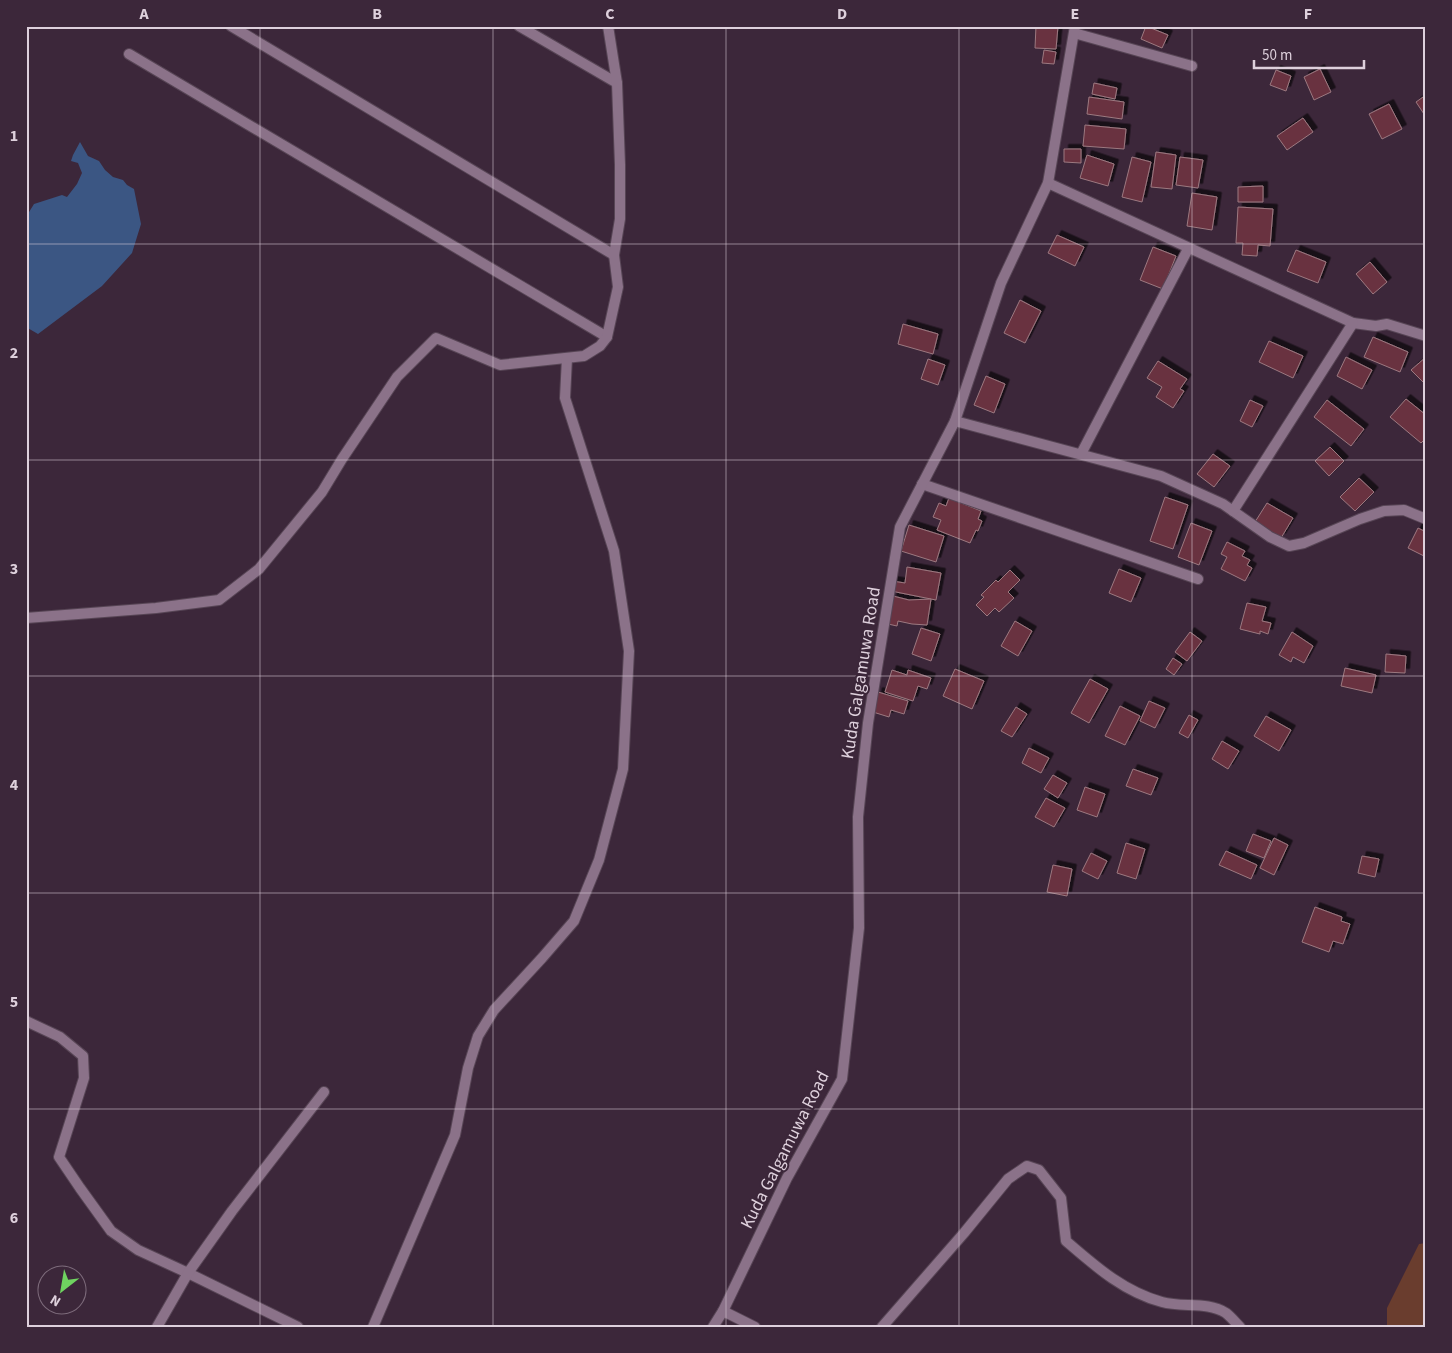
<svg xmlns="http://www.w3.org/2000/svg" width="1452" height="1353" viewBox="0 0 1452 1353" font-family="'Source Sans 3',sans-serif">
	<defs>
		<filter id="shadow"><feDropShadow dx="4.5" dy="-4.5" stdDeviation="0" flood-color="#0009"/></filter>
	</defs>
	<rect width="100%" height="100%" fill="#3c273a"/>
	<polygon fill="#6a3d2e" points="1426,1243 1426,1327 1387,1327 1387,1308 1419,1244"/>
	<polygon fill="#3b5683" points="80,142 88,156 99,161 105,170 113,177 123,180 127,185 134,189 141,224 132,253 102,286 38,334 26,327 26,217 34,204 62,195 67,197 77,184 82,173 78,163 71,161 73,155"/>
	<g fill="#693140" stroke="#9c7980" filter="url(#shadow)">
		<polygon points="1036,26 1058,26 1056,49 1035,48"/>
		<polygon points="1146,26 1168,35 1162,48 1141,39"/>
		<polygon points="1044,50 1056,52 1054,64 1042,63"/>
		<polygon points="1320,69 1331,92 1314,100 1304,77"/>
		<polygon points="1276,70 1291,76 1286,91 1270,85"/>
		<polygon points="1094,83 1117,88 1115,99 1092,94"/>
		<polygon points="1426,95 1426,117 1416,102"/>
		<polygon points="1089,97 1124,102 1122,119 1087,114"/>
		<polygon points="1389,104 1402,129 1382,139 1369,114"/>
		<polygon points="1303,118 1313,132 1287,150 1277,136"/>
		<polygon points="1085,125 1126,129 1124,149 1083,146"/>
		<polygon points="1064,149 1081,149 1081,163 1064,162"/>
		<polygon points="1156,152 1176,155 1172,189 1151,187"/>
		<polygon points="1087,155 1114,164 1108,186 1080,178"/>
		<polygon points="1132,157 1151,162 1142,202 1122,197"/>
		<polygon points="1180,157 1203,160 1198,188 1176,185"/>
		<polygon points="1263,186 1263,202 1238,202 1238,187"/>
		<polygon points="1192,193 1217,197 1212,230 1187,226"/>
		<polygon points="1238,207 1273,209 1270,246 1258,245 1257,256 1242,255 1243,243 1236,243"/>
		<polygon points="1057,235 1084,247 1075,266 1048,253"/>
		<polygon points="1153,247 1176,256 1163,289 1140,280"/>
		<polygon points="1296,250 1326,262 1318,283 1287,271"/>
		<polygon points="1370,262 1387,282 1373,294 1356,274"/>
		<polygon points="1020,300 1041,311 1025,343 1004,333"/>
		<polygon points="903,324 938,334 933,354 898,344"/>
		<polygon points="1373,337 1408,352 1400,372 1364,357"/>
		<polygon points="1269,341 1303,356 1293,378 1259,362"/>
		<polygon points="1346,357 1372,370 1362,389 1337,376"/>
		<polygon points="1426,357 1426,381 1424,383 1411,370"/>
		<polygon points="928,359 945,365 938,385 921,379"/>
		<polygon points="1158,361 1187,379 1180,389 1184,391 1173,408 1156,397 1162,387 1147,378"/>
		<polygon points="986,376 1005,384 994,413 974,405"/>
		<polygon points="1406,399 1426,415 1426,438 1421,443 1390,417"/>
		<polygon points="1250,400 1263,406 1252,427 1240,421"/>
		<polygon points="1327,400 1364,429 1351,446 1314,417"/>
		<polygon points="1330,447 1344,461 1329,476 1315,461"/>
		<polygon points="1213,454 1230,466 1214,487 1197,474"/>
		<polygon points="1359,478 1374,492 1355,511 1340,497"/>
		<polygon points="1165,497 1188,505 1173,549 1150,541"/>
		<polygon points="949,498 981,511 978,519 982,521 978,531 976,530 970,543 937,530 941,520 933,517 939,503 946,506"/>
		<polygon points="1267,503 1293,518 1281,538 1255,522"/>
		<polygon points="1191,523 1212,531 1199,565 1178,557"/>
		<polygon points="909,525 944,536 936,562 901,551"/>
		<polygon points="1418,528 1426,532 1426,557 1408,548"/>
		<polygon points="1227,542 1245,551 1242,556 1250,560 1247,565 1252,568 1245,581 1221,569 1227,557 1221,554"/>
		<polygon points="907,567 941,573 936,600 891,591 892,581 905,583"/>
		<polygon points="1119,569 1141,578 1131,602 1109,593"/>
		<polygon points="1010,570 1020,580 1008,592 1014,598 999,612 995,608 987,616 976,605 984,597 981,595 996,580 998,582"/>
		<polygon points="893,596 909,600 931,599 927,625 912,624 898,621 897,626 888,624"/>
		<polygon points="1247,603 1266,607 1262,621 1271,623 1268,634 1260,631 1260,634 1240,629"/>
		<polygon points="1015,621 1032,631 1018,656 1001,646"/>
		<polygon points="921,628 940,634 931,661 912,654"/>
		<polygon points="1190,632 1202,641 1187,661 1175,652"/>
		<polygon points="1292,632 1313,646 1304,663 1293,657 1291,662 1279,655"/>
		<polygon points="1386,654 1406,656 1405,673 1385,672"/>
		<polygon points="1173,658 1182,664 1174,675 1166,669"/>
		<polygon points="1345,668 1376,675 1372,693 1341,686"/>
		<polygon points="955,669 984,681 972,709 943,696"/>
		<polygon points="892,670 907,675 908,670 931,678 927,689 918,686 913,701 885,692"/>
		<polygon points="1090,679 1108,689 1089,723 1071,713"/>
		<polygon points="878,692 908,701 904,714 891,710 889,717 873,712"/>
		<polygon points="1149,701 1165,708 1155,728 1140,721"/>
		<polygon points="1120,706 1140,716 1125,745 1105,736"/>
		<polygon points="1016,707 1027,714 1012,737 1001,731"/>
		<polygon points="1189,715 1198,720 1188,738 1179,733"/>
		<polygon points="1266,716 1291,730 1279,751 1254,736"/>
		<polygon points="1222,741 1239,751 1228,769 1212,759"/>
		<polygon points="1029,748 1049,758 1041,773 1022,763"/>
		<polygon points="1133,769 1158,778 1151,795 1126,786"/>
		<polygon points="1053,775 1067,783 1058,798 1044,789"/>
		<polygon points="1085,787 1105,794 1097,817 1077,810"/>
		<polygon points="1046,798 1065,808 1054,827 1035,817"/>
		<polygon points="1253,834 1271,841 1264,858 1246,851"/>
		<polygon points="1274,838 1288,845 1274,875 1260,868"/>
		<polygon points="1126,843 1145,849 1136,879 1117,873"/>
		<polygon points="1226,851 1257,865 1251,879 1219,865"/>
		<polygon points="1091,853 1107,861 1098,879 1082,871"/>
		<polygon points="1362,856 1379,859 1375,877 1358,873"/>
		<polygon points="1053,865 1072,869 1067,896 1047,892"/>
		<polygon points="1315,907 1342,917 1341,921 1350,924 1343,944 1333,941 1329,952 1302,942"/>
	</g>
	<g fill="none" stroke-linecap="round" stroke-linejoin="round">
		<g stroke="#574555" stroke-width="12">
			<g id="minor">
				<polyline points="231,26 614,255"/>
				<polyline points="519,26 617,83"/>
				<polyline points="1074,33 1192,66"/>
				<polyline points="129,54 607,337"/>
				<polyline points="1048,183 1353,323 1376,326 1387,324 1426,336"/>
				<polyline points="955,421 1161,476 1223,504 1270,537 1289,546 1304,543 1360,519 1384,511 1404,510 1426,519"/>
				<polyline points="1081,454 1188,249"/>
				<polyline points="922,484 1198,579"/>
				<polyline points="1233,511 1353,323"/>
				<polyline points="26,618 156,608 219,600 259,569 322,492 342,459 397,377 436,338 500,365 584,356 600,346 607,337 618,287 614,255 620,219 620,165 617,83 608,26"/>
				<polyline points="26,1021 60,1037 83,1056 84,1078 59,1157 80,1188 111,1231 138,1250 188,1273 298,1327"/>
				<polyline points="723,1311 755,1327"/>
				<polyline points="157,1327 188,1273 232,1211 324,1092"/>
				<polyline points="373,1327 455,1135 468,1068 478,1036 494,1010 542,958 574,921 599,860 623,769 629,651 614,551 565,398 567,358"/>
				<path d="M882 1327 964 1233 1008 1179 1027 1166 1039 1170 1061 1198 1066 1241C1095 1266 1124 1292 1162 1302 1183 1308 1207 1301 1226 1313 1231 1317 1236 1323 1240 1327"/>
			</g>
		</g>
		<g stroke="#574555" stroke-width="12">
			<polyline id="tertiary" points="713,1327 723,1311 787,1178 842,1079 859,928 858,817 868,723 900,527 955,421 1001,283 1048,183 1075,26"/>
		</g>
		<use href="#minor" stroke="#8b7289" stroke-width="10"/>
		<use href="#tertiary" stroke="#8b7289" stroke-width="10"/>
	</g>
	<path fill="none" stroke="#ded0dc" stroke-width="1" stroke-opacity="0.55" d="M260 26V1327M493 26V1327M726 26V1327M959 26V1327M1192 26V1327M26 244H1426M26 460H1426M26 676H1426M26 893H1426M26 1109H1426"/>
	<g text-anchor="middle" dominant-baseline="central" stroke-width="4" stroke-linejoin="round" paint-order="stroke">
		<g font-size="18" fill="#ded0dc" stroke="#3c273a">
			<text transform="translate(861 673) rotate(-81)">Kuda Galgamuwa Road</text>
			<text transform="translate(785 1150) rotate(-63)">Kuda Galgamuwa Road</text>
		</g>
	</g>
	<rect width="1452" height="1353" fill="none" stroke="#3c273a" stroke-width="55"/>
	<g transform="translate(62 1290) rotate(211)"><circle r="24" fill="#3c273a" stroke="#7d6b7b"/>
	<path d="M0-4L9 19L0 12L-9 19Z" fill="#6fd360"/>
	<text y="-8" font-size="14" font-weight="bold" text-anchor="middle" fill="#ded0dc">N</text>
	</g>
	<path d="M1254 60v8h110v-8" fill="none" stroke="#ded0dc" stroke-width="2.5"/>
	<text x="1262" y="60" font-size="15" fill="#ded0dc" stroke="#3c273a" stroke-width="4" paint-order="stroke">50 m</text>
	<rect x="28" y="28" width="1396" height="1298" fill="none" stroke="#ded0dc" stroke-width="2"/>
	<g font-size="16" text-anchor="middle" font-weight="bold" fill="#ded0dc">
		<text x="144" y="19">A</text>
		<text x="377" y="19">B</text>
		<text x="610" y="19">C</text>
		<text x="842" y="19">D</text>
		<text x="1075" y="19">E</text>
		<text x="1308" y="19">F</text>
		<text x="14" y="141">1</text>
		<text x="14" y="358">2</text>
		<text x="14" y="574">3</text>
		<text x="14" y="790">4</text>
		<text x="14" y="1007">5</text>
		<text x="14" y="1223">6</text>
	</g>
</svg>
